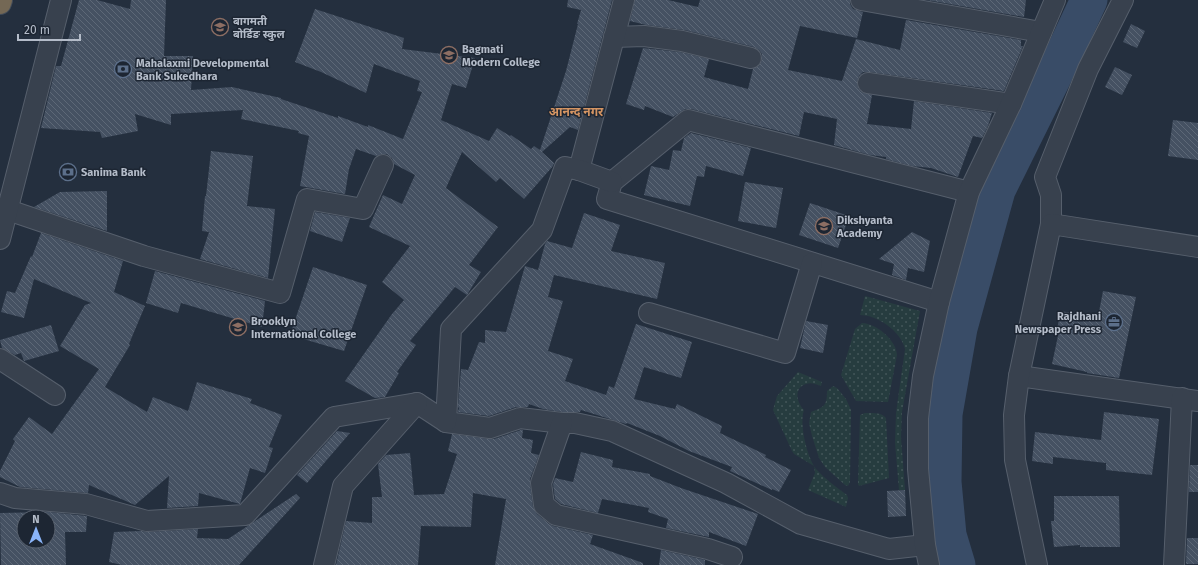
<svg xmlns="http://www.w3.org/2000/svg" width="1198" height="565" viewBox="0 0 1198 565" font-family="'Fira Sans','Noto Sans Devanagari',sans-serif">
	<defs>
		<pattern id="grass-dots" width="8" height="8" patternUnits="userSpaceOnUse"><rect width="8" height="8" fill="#263c3f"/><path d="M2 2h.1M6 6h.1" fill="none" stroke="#435659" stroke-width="1.8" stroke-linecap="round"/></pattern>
		<pattern id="building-back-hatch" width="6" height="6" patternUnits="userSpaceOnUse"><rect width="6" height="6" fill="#455162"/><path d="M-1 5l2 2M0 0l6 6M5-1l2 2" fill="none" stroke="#5d6877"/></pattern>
	</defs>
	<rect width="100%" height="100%" fill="#242f3e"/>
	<g fill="url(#grass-dots)">
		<path d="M865 296 920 311 902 412 901 437 905 490H899L895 443 896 413 905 349C901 331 877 315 860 315Z"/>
		<path d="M862 323C877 324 896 340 897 355L888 402 856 401 841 375 855 329Z"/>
		<path d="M798 372 822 382 821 386C816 384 811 382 806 384 793 388 797 403 804 410 799 424 807 457 816 469 825 479 836 487 847 495L848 498 846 507 808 490 815 473 814 466 794 454 792 451 773 410 777 396Z"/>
		<path d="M833 386 837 388 846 399 851 410 850 482 848 486 845 485 825 467 819 458 812 436 809 423 811 412C824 407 827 406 827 391Z"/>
		<path d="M865 413C873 413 881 412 886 418L889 478 859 486 858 484 860 415Z"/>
	</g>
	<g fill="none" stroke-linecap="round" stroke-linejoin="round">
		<polyline stroke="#394c67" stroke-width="37" points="957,565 948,535 943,482 944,414 959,328 997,190 1053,77 1089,0"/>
	</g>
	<g fill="url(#building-back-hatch)" fill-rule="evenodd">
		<polygon points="79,0 97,0 130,9 131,0 166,0 164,56 193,56 191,90 232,87 281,98 281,99 338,118 338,116 368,127 368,125 403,139 422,92 417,91 420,81 374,64 366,93 321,72 295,62 315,9 404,38 402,49 475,58 466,88 452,84 441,120 489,141 497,128 510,136 511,135 531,149 534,146 540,150 566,71 578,24 577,24 581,10 567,7 568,0 612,0 578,130 570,127 542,152 554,163 553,166 524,199 500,178 496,182 462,152 446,188 498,227 469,265 481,272 467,295 455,287 410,341 416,345 397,372 399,373 385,397 375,398 345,381 392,314 404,300 382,282 410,246 369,227 383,195 402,204 415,175 394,164 392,158 387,154 382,154 376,156 356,149 349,169 345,194 300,186 309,136 298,133 299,131 241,119 243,110 171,114 171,125 135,114 138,131 102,138 100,132 41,128 56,66 61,66"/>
		<polygon points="635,0 668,0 698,7 700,0 850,0 850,4 853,9 863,12 857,38 800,26 788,70 842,81 856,39 900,50 906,20 1021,40 1021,46 1023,46 1004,91 870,72 863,72 859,76 857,82 858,88 861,92 872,95 867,124 911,129 914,101 992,113 988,126 982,138 973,136 958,177 931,168 912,166 886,159 886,157 870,155 834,145 837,119 804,112 799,136 691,109 685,109 673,117 645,106 644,110 626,104 643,48 680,52 709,59 704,77 748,89 753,69 759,66 762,60 762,54 759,50 754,47 685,30 646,25 630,21"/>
		<polygon points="927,0 1026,0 1024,17"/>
		<polygon points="1131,24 1145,31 1137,48 1123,42"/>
		<polygon points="1115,67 1132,75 1122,95 1105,87"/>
		<polygon points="1173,120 1198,123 1198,160 1168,156"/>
		<polygon points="691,133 751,148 743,176 706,166 704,177 697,176 690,206 644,195 651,166 669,170 673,150 681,151 684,138"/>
		<polygon points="211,151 253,156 247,206 275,209 268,278 200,259 209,232 202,231 205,196 206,196"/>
		<polygon points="745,182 783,188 776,228 738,221"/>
		<polygon points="107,191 107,231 34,207 60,192"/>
		<polygon points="810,203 849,216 838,248 799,235"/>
		<polygon points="315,212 350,218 342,242 310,231"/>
		<polygon points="584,213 620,225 611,251 665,263 657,299 554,275 548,297 563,301 548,351 573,359 565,381 606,395 609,386 614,388 636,324 692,342 681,378 644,367 634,399 675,409 677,404 722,426 720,433 766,455 765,457 791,470 779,492 772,489 772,490 730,471 732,467 689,451 660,436 627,423 626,424 581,410 580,412 563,412 543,409 529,404 528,407 516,407 489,416 458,412 459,408 458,407 461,369 468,370 479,342 485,343 485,330 506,332 525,266 538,270 545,244 547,241 572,248"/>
		<polygon points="912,232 930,241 924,272 908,268 906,280 892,275 894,264 879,259"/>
		<polygon points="41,233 123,261 114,292 145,306 129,344 130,345 105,387 147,412 153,397 188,411 197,382 252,399 250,403 282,415 269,447 273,448 265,473 250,468 240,504 199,493 198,506 167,508 169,476 135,505 89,485 88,493 20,487 0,477 0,471 15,441 13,439 29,417 52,434 99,369 60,346 85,305 91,303 34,279 24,318 1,312 7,291 15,293 31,256 32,257"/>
		<polygon points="313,267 367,285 344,351 290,335"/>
		<polygon points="155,271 265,301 262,327 181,303 178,313 146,303"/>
		<polygon points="1103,291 1136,297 1119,378 1087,373 1087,372 1052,364 1059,331 1057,331 1060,311 1098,317"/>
		<polygon points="806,321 828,325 823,353 800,348"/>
		<polygon points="51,325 59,351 24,361 21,353 15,355 2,348 0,340"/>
		<polygon points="1104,412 1159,419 1152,475 1106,470 1106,463 1053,457 1053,464 1032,461 1035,432 1101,440"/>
		<polygon points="521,430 523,430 522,438 533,440 531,453 539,455 530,479 530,484 533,507 537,514 549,524 553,526 593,535 590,544 643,563 643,565 495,565 506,499 473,493 471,527 421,526 418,565 336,565 346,521 372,523 372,497 382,497 378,464 386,455 410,453 414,495 444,494 457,454 448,451 452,434 489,439 494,439"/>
		<polygon points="337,431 350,433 307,483 297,475"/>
		<polygon points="581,452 613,460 612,467 650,474 650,476 681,488 758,514 746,546 709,532 709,537 666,528 668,519 648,512 649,508 602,499 598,513 561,504 555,499 553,484 555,478 573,482"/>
		<polygon points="1190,465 1198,465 1198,492 1189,492"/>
		<polygon points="905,490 906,516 888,517 887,491"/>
		<polygon points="296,494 300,498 239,565 122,565 109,562 114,532 141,531 148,532 198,529 197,538 228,539"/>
		<polygon points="1054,496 1119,496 1120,547 1080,547 1080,545 1054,547 1051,521 1054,521"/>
		<path d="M49 512 87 516 86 532H65L66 565H1L0 513ZM24 517H48V541H24Z"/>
		<polygon points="1187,538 1198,538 1198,564 1186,564"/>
		<polygon points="661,550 705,560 705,565 659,565"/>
	</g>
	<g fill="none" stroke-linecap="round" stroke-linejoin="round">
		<g stroke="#565f6c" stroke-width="22">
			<g id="minor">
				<polyline points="861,0 1041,32"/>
				<polyline points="614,37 644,36 682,41 751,58"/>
				<polyline points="868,83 1011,104"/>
				<polyline points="579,170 624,0"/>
				<polyline points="8,210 144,256 280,293 307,199 363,209 383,165"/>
				<polyline points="1051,224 1051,195 1045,177 1088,69 1123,0"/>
				<polyline points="0,239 61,0"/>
				<polyline points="939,302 607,199 612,182 688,120 969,192"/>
				<polyline points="649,313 785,353 812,263"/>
				<polyline points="0,359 55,395"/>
				<polyline points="1019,376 1198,401"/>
				<polyline points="446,422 490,428 520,418 562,423 575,423 612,431 726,483 801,524 889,549 925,545"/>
				<polyline points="562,423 541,483 544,505 556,515 708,549 732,557"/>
				<polyline points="0,493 15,498 86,504 147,521 245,515 334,417 417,403 446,422 451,329 542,230 565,167 579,170 612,182"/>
				<polyline points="324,565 343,486 417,403"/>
				<polyline points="929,565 925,545 918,469 918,418 923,376 939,302 969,192 1011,104 1055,0"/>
				<polyline points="1037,565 1015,460 1014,415 1019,376 1051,224 1198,247"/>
				<polyline points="1174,565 1182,398"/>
			</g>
		</g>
		<g stroke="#434c59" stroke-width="24">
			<polyline id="highway" points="0,3 1,0"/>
		</g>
		<use href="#minor" stroke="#38414e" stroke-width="20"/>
		<use href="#highway" stroke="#746855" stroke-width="22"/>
	</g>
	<defs>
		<g id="school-ring" transform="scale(0.9)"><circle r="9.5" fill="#1d2633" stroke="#8d6e63" stroke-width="1.5"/><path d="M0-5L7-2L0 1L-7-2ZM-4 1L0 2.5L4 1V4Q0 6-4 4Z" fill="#8d6e63"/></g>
		<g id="university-ring" transform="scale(0.9)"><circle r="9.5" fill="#1d2633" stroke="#8d6e63" stroke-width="1.5"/><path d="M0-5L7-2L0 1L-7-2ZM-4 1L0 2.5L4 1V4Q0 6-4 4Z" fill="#8d6e63"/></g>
		<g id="bank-ring" transform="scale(0.9)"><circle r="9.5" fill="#1d2633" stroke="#5c6f8a" stroke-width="1.5"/><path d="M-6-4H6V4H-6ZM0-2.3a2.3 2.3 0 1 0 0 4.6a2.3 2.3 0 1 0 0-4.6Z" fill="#5c6f8a"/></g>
		<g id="office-ring" transform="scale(0.9)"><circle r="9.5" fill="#1d2633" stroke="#5c6f8a" stroke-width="1.5"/><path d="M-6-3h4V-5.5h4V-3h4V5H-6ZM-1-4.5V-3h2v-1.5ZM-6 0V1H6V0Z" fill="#5c6f8a"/></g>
	</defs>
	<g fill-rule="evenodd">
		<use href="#school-ring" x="220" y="27"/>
		<use href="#university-ring" x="449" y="55"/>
		<use href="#bank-ring" x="123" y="69"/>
		<use href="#bank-ring" x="68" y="172"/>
		<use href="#school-ring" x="824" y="226"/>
		<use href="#office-ring" x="1114" y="322"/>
		<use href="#university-ring" x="238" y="327"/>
	</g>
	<g text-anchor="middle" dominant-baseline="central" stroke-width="3" stroke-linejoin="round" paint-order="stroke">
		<g font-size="11" font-weight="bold" fill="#b4bcc9" stroke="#1d2633" text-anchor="start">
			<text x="233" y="21">बागमती<tspan x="233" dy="13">बोर्डिङ स्कुल</tspan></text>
			<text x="462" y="49">Bagmati<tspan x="462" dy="13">Modern College</tspan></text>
			<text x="136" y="63">Mahalaxmi Developmental<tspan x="136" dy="13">Bank Sukedhara</tspan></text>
			<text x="81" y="172">Sanima Bank</text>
			<text x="837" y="220">Dikshyanta<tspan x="837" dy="13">Academy</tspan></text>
			<text x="1101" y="316" text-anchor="end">Rajdhani<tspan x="1101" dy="13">Newspaper Press</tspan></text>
			<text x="251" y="321">Brooklyn<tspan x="251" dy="13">International College</tspan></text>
		</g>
		<g font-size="12" font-weight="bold" fill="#d59563" stroke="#1d2633">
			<text x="576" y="112">आनन्द नगर</text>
		</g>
	</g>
	<g transform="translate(36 529)"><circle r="19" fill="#1d2633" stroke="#59626f"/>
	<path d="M0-3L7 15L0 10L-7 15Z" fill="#8ab4f8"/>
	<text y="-6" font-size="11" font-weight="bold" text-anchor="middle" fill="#b4bcc9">N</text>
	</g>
	<path d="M18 34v6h62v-6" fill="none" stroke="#b4bcc9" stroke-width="2"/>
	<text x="24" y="34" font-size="12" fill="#b4bcc9" stroke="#1d2633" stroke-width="3" paint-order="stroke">20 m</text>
</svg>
